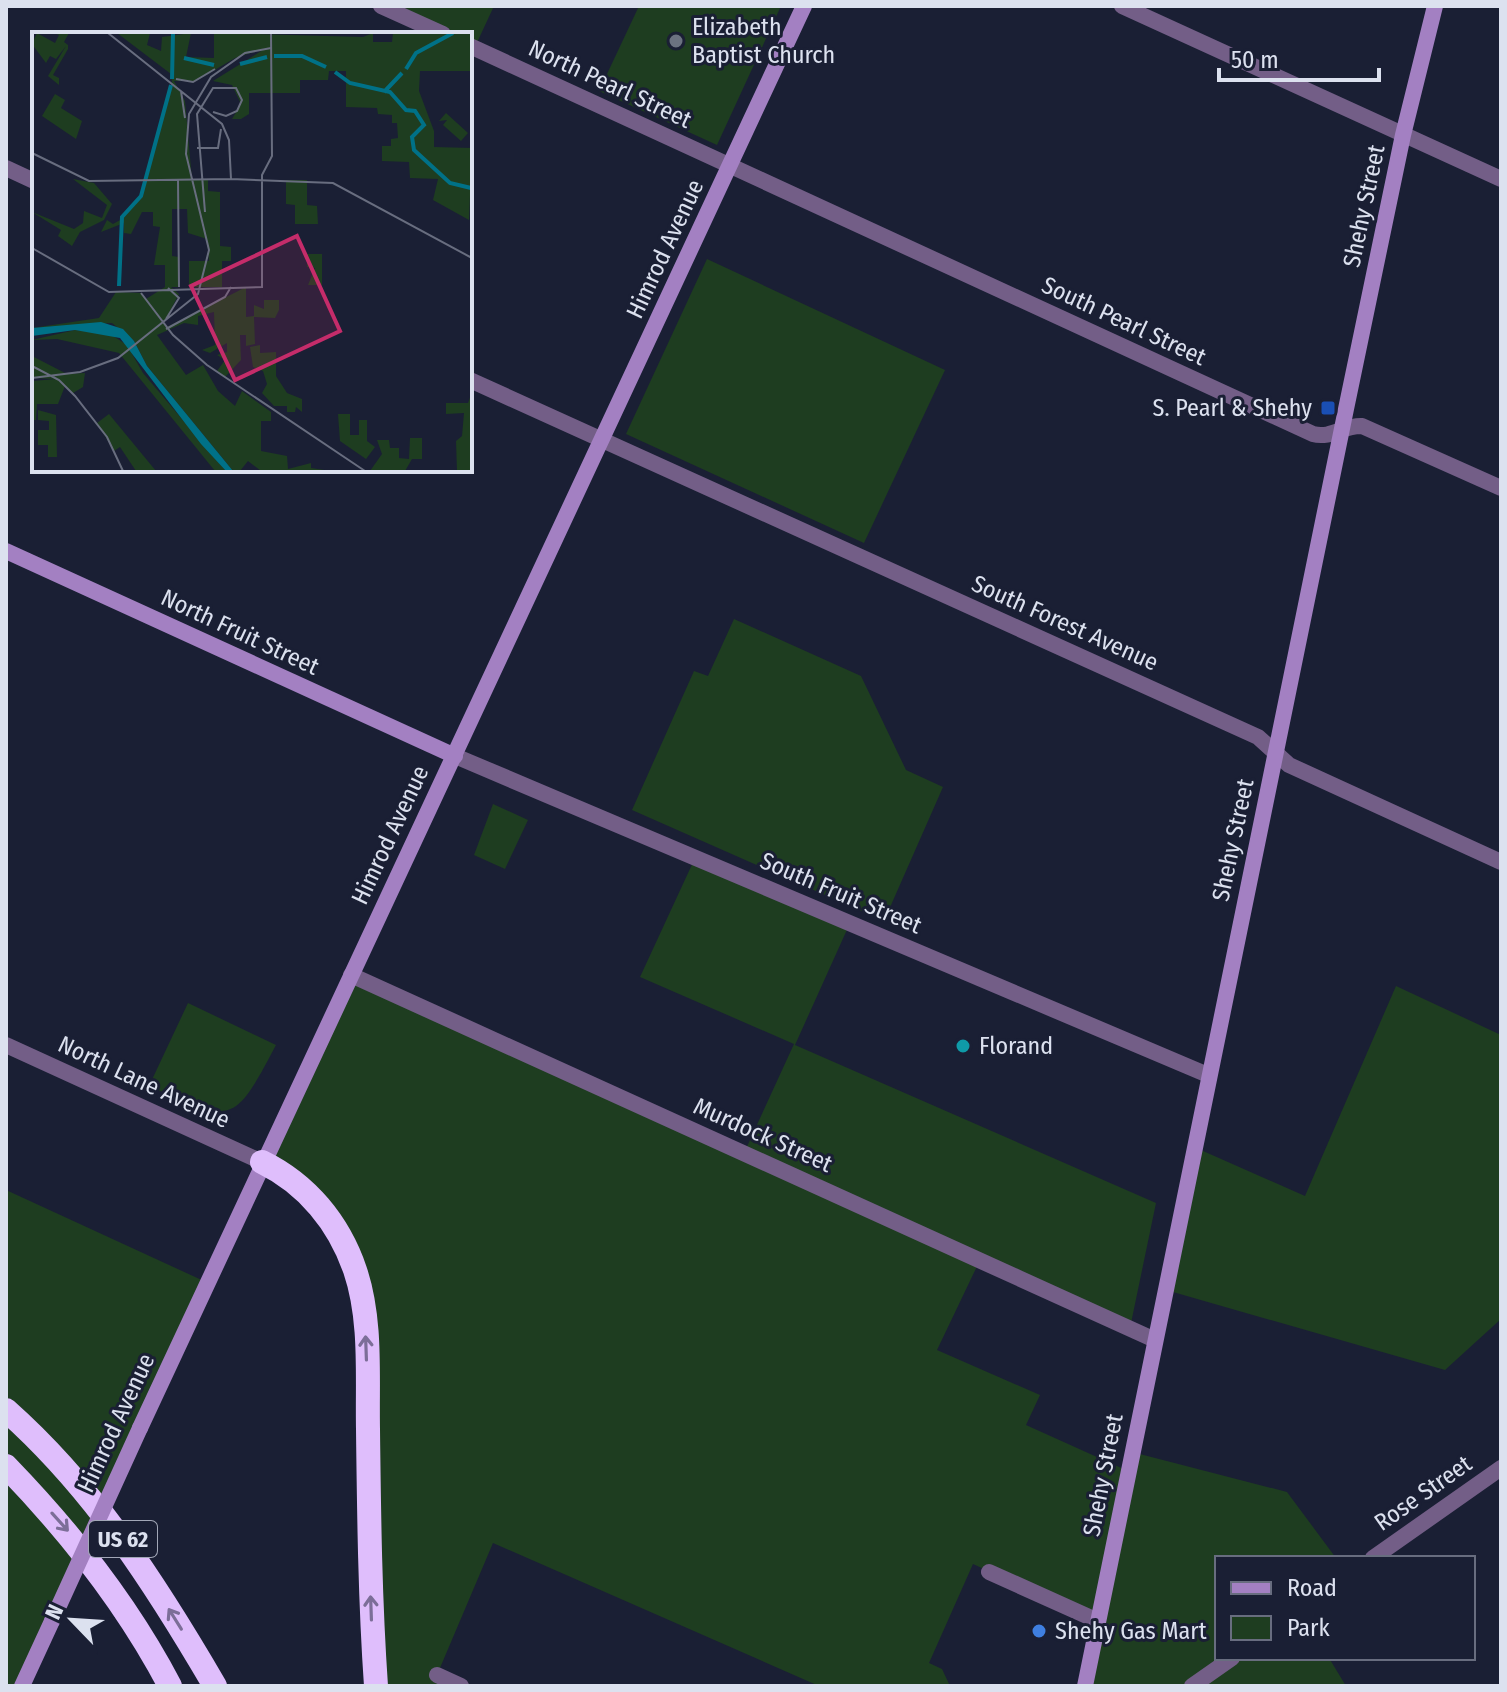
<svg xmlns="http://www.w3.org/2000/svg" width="1507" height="1692" viewBox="0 0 1507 1692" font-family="'Fira Sans Condensed',sans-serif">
	<rect width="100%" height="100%" fill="#1a1f34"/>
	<g fill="#1e3d20">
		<polygon points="381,6 494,6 474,49 470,46 470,34 443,34"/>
		<polygon points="639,6 781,6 717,145 599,91"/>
		<polygon points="707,259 945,370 864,543 626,434"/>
		<polygon points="734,619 861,676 906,770 943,787 884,921 632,810 694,671 708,676"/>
		<polygon points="493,804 528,820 505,869 474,855"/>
		<polygon points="695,858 850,923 795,1045 1156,1203 1130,1328 980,1260 937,1350 1040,1395 1026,1425 1128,1471 1132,1452 1287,1492 1336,1558 1217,1558 1217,1658 1329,1658 1346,1686 1085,1686 1097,1621 973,1564 929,1663 942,1669 950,1686 819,1686 493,1543 437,1675 437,1686 376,1686 366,1343 343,1239 262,1162 351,975 744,1153 794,1044 640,977"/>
		<polygon points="1396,986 1501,1035 1501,1319 1445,1370 1166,1290 1194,1147 1305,1196"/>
		<path d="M188 1003 276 1045C233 1127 232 1123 149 1086Z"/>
		<polygon points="6,1190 206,1282 22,1686 6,1686"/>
	</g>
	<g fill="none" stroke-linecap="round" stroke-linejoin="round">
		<g stroke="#735e87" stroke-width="16">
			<polyline points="381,6 443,34"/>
			<polyline points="1122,6 1501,179"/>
			<path d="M470 46 1313 434C1331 439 1344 425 1362 426L1501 488"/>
			<polyline points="6,168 34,181"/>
			<polyline points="470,380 1258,737 1289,765 1501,862"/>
			<polyline points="455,756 1208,1075"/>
			<polyline points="351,975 1155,1340"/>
			<polyline points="6,1045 262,1162"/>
			<polyline points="1373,1558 1501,1468"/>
			<polyline points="989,1572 1098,1621"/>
			<polyline points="437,1675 461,1686"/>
			<polyline points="1192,1686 1232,1658"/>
		</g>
		<g stroke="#a380c2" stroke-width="16">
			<polyline points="6,551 455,756"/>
			<polyline points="140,1428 804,6"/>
			<polyline points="22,1686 52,1621"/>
			<polyline points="1085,1686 1346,409 1403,135 1435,6"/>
		</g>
		<g stroke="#dfbefc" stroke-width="24">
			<path d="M262 1162C307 1184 339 1223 355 1270 372 1320 367 1377 368 1429 369 1515 370 1600 376 1686"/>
			<path d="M6 1410C94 1488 156 1585 215 1686"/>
			<path d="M6 1466C70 1532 127 1604 170 1686"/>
		</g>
		<polyline stroke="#a380c2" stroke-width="16" points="52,1621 140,1428"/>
	</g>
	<defs><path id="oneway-shaft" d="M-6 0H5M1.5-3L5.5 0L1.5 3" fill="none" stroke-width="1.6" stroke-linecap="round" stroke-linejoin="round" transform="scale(2)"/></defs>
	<g stroke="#7c6e98">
		<use href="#oneway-shaft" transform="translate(366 1348) rotate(-92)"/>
		<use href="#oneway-shaft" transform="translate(60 1522) rotate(48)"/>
		<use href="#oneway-shaft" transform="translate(371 1608) rotate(-92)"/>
		<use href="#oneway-shaft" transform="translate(175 1619) rotate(-122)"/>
	</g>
	<circle fill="#6b7280" stroke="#1a1f34" stroke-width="3" cx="676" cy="41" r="8"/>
	<rect fill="#1a4fb4" stroke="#1a1f34" stroke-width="3" x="1320" y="400" width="16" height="16" rx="4"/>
	<circle fill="#0f9aa8" stroke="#1a1f34" stroke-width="3" cx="963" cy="1046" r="8"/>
	<circle fill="#3f7fe0" stroke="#1a1f34" stroke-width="3" cx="1039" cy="1631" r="8"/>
	<g text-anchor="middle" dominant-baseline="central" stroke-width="6" stroke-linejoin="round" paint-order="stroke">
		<rect fill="#1a1f34" stroke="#a2a7b7" stroke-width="2" x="89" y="1521" width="68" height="36" rx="6"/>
		<g font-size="22" font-weight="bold" fill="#dce1ef">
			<text x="123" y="1539">US 62</text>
		</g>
		<g font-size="24" fill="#dce1ef" stroke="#1a1f34" text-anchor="start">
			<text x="692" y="27">Elizabeth<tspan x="692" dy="28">Baptist Church</tspan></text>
			<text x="1312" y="408" text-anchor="end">S. Pearl &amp; Shehy</text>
			<text x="979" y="1046">Florand</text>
			<text x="1055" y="1631">Shehy Gas Mart</text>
		</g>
		<g font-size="24" fill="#dce1ef" stroke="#1a1f34">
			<text transform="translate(610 84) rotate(25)">North Pearl Street</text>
			<text transform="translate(1364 206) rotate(-78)">Shehy Street</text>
			<text transform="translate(665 249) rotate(-65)">Himrod Avenue</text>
			<text transform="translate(1124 321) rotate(25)">South Pearl Street</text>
			<text transform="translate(1065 623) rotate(24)">South Forest Avenue</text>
			<text transform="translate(240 632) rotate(25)">North Fruit Street</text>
			<text transform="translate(390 835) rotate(-65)">Himrod Avenue</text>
			<text transform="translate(1233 840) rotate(-78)">Shehy Street</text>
			<text transform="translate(841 893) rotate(23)">South Fruit Street</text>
			<text transform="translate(144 1082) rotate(25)">North Lane Avenue</text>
			<text transform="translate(763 1135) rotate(24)">Murdock Street</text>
			<text transform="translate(116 1423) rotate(-65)">Himrod Avenue</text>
			<text transform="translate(1103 1475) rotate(-79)">Shehy Street</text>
			<text transform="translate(1423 1493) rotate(-35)">Rose Street</text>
		</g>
	</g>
	<g transform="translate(32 32)">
		<rect width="440" height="440" fill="#1a1f34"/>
		<path d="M5 1 23 11 27 3 22 1H37L32 10 36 13V17L21 43 27 46V53L16 44 34 14 24 27 18 24 14 31 0 12ZM85 1H118L115 13 129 19 130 5 159 1 154 25 182 26V1L331 5 341 1V10H360L361 1H440V39H388L387 59 402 99V115L440 116 437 188 401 168 406 147 378 146 377 130 350 129V114H359V107L366 106 365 91H360V83L346 82 345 76 314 75V39H297L296 48H268V61H217V82L209 87H200L209 72 200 53 181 49 234 16 203 26 164 49H142L153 69 160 148 176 147V159L188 160V214L199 215V229H190V255H157V229H177L175 207 156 201 155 177H140V224L147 225V255H139L147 262 132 290 135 295 214 255V285L222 284V273L232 277V268H247V278L243 286 222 285 223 312 214 314V303H208L209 328 193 345 185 339 193 328 185 323 195 320V311L178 321 170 318 183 313 182 280 166 284V293L152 291 125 303 154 343 171 333 186 359 203 374 210 359 239 380V389H229V419L255 424 256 437 279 431V436L299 439H229L216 429 208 439H201L115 334 102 309 80 291 0 296 67 286 84 260 109 261 114 267 133 255V233H122L128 195 121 194V180H110L99 202 92 201V191L69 200 75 188 81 192 90 187 107 168 140 50 139 42ZM23 62 33 68 29 76 50 89 44 107 10 84ZM414 81 436 101 429 109 411 93 415 88 407 89ZM41 147 62 151 80 172 72 188 48 200 40 214 26 204 29 198 0 180 42 197 51 191 52 179 70 186 75 173ZM254 148H275V173L285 174 286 192H263V173L254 172ZM275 222H290V253H276L283 236 275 235ZM43 298 78 302 95 313 111 341 194 439H183L87 321 25 307 0 308ZM228 313V321L244 320V344L255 361 270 367V380L264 375 263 380H255V374H242L230 361 235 352 231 339 221 335 218 315ZM0 324 35 342 53 341 51 355 41 361 33 354 26 372H5L4 388H0V349L24 347 0 346ZM440 360V439H425L424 409 430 404 432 381 414 382V371H436ZM6 378 24 383 25 425H16V413H6V398H17V389L6 388ZM77 382 124 439H104L88 415 82 419 65 391ZM306 382H318V403H327V388H335V409L343 415 334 427 308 409ZM378 406H390V427H380L373 439H338L350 422 345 408H357L358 416H367V426L377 427Z" fill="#1e3d20"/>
		<path d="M69 290 91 297 102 309 115 334 201 439H194L169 412 88 306 43 298 0 304V296Z" fill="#007187"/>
		<path fill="none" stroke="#007187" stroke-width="4" d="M242 24H270L294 35M152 26 182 33M208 32 235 25M374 37 384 21 421 1M303 40 318 51 358 60 374 78 383 79 392 93 380 105 382 118 418 151 439 156M140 47 141 1M352 60 370 41M87 254 90 185 109 164 139 53"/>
		<path fill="none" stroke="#686d7f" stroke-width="2" d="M76 1 190 92 197 108 199 147M144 47 161 50 183 37M149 59 153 86M165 116H186L189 97M0 121 57 149 199 147M199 147 301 151 440 226M146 148 147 255M173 180 165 82 181 56H204L210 68 205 79 194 84 181 80M0 216 77 260 230 255V143L240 124 239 1M109 261 141 303 175 333 333 439M134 287 147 266 136 256M134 297 193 265 199 255M0 334 27 348 43 364 75 405 91 439M0 346 48 340 86 326 166 262 177 218 154 122 157 82 179 45 213 21 239 16"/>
		<path fill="#c52c6a" fill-opacity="0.15" stroke="#c52c6a" stroke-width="4" d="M265 204 308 299 203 348 159 254Z"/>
		<rect width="440" height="440" fill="none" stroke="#dce1ef" stroke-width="4"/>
	</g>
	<rect width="1507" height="1692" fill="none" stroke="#dce1ef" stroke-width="16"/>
	<rect x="1215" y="1556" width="260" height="104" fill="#1a1f34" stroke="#686d7f" stroke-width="2"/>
	<rect x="1231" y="1582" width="40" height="12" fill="#a380c2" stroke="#686d7f" stroke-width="2"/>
	<text x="1287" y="1596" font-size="24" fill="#dce1ef">Road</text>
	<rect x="1231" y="1616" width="40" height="24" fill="#1e3d20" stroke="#686d7f" stroke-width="2"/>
	<text x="1287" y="1636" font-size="24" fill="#dce1ef">Park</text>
	<g transform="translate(72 1620) rotate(295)" stroke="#1a1f34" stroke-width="6" paint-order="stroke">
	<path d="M0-6L14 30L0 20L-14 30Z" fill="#dce1ef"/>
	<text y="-12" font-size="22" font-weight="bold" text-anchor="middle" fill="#dce1ef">N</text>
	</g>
	<path d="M1219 68v12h160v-12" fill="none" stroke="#dce1ef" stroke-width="4"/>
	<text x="1231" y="68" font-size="24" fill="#dce1ef" stroke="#1a1f34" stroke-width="6" paint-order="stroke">50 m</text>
</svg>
